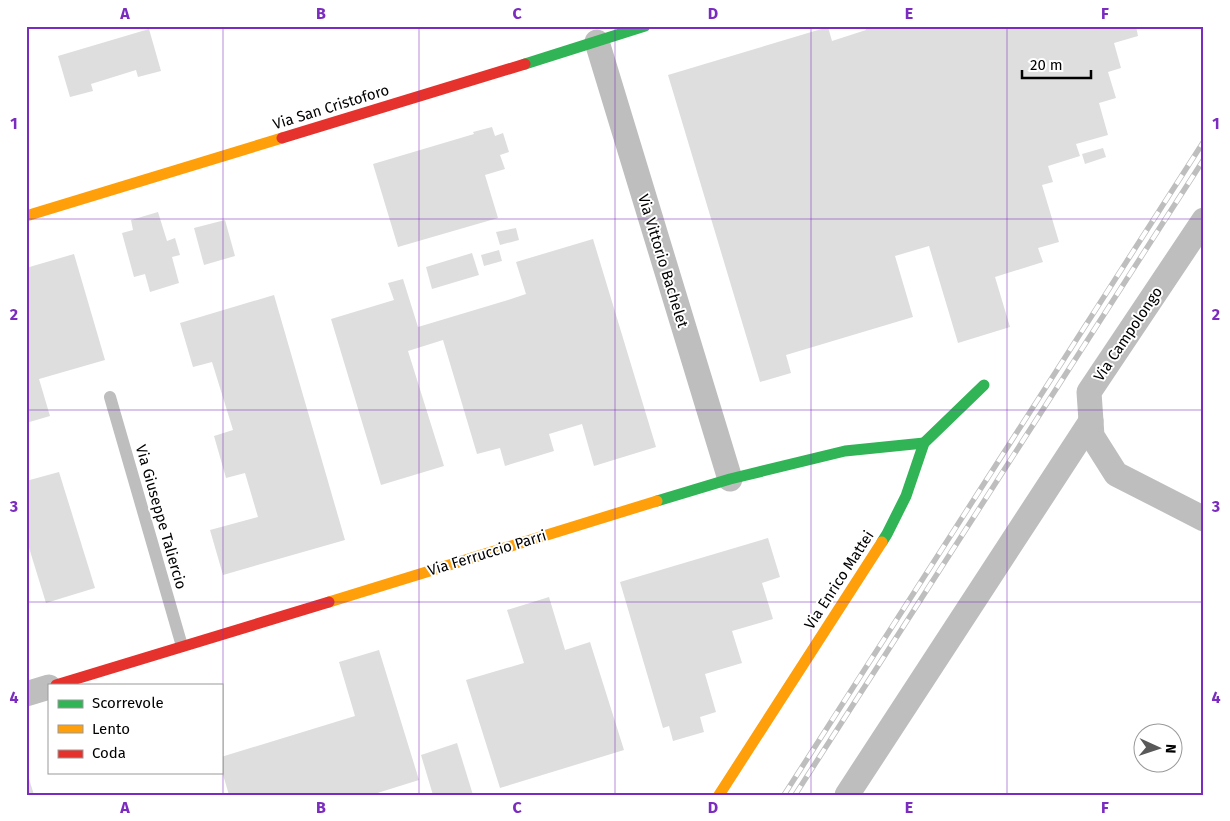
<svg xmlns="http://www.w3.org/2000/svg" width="1230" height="821" viewBox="0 0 1230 821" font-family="'Fira Sans',sans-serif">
	<rect width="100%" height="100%" fill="#fff"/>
	<g fill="#dedede">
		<polygon points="865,26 1136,26 1138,36 1114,43 1121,68 1108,72 1116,98 1099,103 1108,135 1076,144 1080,156 1048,166 1053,182 1042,185 1059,242 1038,248 1043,262 995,277 1010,327 958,343 929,246 895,256 913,317 786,355 791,373 760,382 668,75 828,27 832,41 866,30"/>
		<polygon points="149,29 161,71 138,77 136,70 91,84 93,91 70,97 58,56"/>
		<polygon points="492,127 495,136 503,133 509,152 500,155 505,169 485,175 498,218 398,247 373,164 474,134 473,132"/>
		<polygon points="1103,148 1106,157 1085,164 1082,154"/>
		<polygon points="158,212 167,241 175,238 180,255 172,257 179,283 150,292 145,274 134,277 122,233 133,230 131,220"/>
		<polygon points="225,220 235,256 204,265 194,228"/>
		<polygon points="516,228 519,240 500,245 496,232"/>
		<polygon points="593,239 656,447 594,466 582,424 549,434 554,451 505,466 500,448 477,454 443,340 408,351 444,466 381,485 331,319 394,300 388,283 403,279 418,327 508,300 526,294 516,262"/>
		<polygon points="499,250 502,261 484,266 481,255"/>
		<polygon points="472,253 479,275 432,289 426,267"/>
		<polygon points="74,254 105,360 39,379 50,416 26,423 26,268"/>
		<polygon points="274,295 345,540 223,575 210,530 258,517 245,473 226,478 214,436 233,430 212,362 193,367 180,323"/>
		<polygon points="59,472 95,588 46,603 26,538 26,481"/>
		<polygon points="768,538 780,577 762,583 773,619 732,631 742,663 705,674 716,712 700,717 704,732 673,741 669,726 663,728 620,582"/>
		<polygon points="549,597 565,650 590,642 624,750 500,788 466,680 524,663 507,610"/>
		<polygon points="379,650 419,780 371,795 229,795 221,768 221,757 355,716 339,662"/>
		<polygon points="457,743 473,795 433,795 421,755"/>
		<polygon points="26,772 27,772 34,795 26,795"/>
	</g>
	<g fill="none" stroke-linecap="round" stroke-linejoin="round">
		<polyline stroke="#bebebe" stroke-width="12" points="110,397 182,646"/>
		<g stroke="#bebebe" stroke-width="25">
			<polyline points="597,42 730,479"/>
			<polyline points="1204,220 1089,392 1092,436 1116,474 1204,519"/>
			<polyline points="26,694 49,687"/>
			<polyline points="847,795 1091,421"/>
		</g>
		<g stroke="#30b455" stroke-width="11">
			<polyline points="525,64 645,26"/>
			<polyline points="657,501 730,479 845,451 924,443"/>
			<polyline points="882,542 887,534 906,496 924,443 984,385"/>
		</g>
		<g stroke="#ff9f0a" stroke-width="11">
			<polyline points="26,216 282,138"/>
			<polyline points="329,602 657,501"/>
			<polyline points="719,795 882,542"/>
		</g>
		<g stroke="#e5322d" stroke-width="11">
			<polyline points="282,138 525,64"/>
			<polyline points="56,685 329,602"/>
		</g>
		<g stroke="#bebebe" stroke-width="5.5">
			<g id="rail">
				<polyline points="784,795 1204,141"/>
				<polyline points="795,795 1204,159"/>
			</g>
		</g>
		<use href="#rail" stroke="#fff" stroke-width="4" stroke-dasharray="11" stroke-linecap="butt"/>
	</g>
	<path fill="none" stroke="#7b2cbf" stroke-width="1" stroke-opacity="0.55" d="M223 26V795M419 26V795M615 26V795M811 26V795M1007 26V795M26 219H1204M26 410H1204M26 602H1204"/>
	<g text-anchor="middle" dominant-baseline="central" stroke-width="4" stroke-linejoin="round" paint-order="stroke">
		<g font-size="15" fill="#000" stroke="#fff">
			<text transform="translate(331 107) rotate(-17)">Via San Cristoforo</text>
			<text transform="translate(663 261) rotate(73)">Via Vittorio Bachelet</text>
			<text transform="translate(1128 334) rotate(-56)">Via Campolongo</text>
			<text transform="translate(161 517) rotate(74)">Via Giuseppe Taliercio</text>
			<text transform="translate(487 553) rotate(-17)">Via Ferruccio Parri</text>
			<text transform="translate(839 580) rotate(-57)">Via Enrico Mattei</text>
		</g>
	</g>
	<rect width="1230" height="821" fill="none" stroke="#ffffff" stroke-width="55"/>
	<rect x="48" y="684" width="175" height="90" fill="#ffffff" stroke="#999999"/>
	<rect x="58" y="700" width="25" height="8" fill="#30b455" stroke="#999999"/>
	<text x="92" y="708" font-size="15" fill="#000000">Scorrevole</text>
	<rect x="58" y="725" width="25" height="8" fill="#ff9f0a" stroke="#999999"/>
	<text x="92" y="734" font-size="15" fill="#000000">Lento</text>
	<rect x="58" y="750" width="25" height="8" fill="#e5322d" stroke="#999999"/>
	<text x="92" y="758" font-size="15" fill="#000000">Coda</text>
	<g transform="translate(1158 748) rotate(93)"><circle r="24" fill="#ffffff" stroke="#999999"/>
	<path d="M0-4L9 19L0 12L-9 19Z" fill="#595959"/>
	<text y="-8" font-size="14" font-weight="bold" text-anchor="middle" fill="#000000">N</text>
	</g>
	<path d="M1022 70v8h69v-8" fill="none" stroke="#000000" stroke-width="2.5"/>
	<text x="1030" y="70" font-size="15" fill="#000000" stroke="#ffffff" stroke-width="4" paint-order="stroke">20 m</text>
	<rect x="28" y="28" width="1174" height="766" fill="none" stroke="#7b2cbf" stroke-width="2"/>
	<g font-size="16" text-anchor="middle" font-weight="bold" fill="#7b2cbf">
		<text x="125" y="19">A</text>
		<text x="321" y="19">B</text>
		<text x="517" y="19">C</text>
		<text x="713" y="19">D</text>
		<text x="909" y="19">E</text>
		<text x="1105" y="19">F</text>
		<text x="14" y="129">1</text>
		<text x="1216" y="129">1</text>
		<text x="14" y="320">2</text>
		<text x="1216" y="320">2</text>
		<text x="14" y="512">3</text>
		<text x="1216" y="512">3</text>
		<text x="14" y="703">4</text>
		<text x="1216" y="703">4</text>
		<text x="125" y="813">A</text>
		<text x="321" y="813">B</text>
		<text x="517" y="813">C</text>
		<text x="713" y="813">D</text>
		<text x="909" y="813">E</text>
		<text x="1105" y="813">F</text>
	</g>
</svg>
